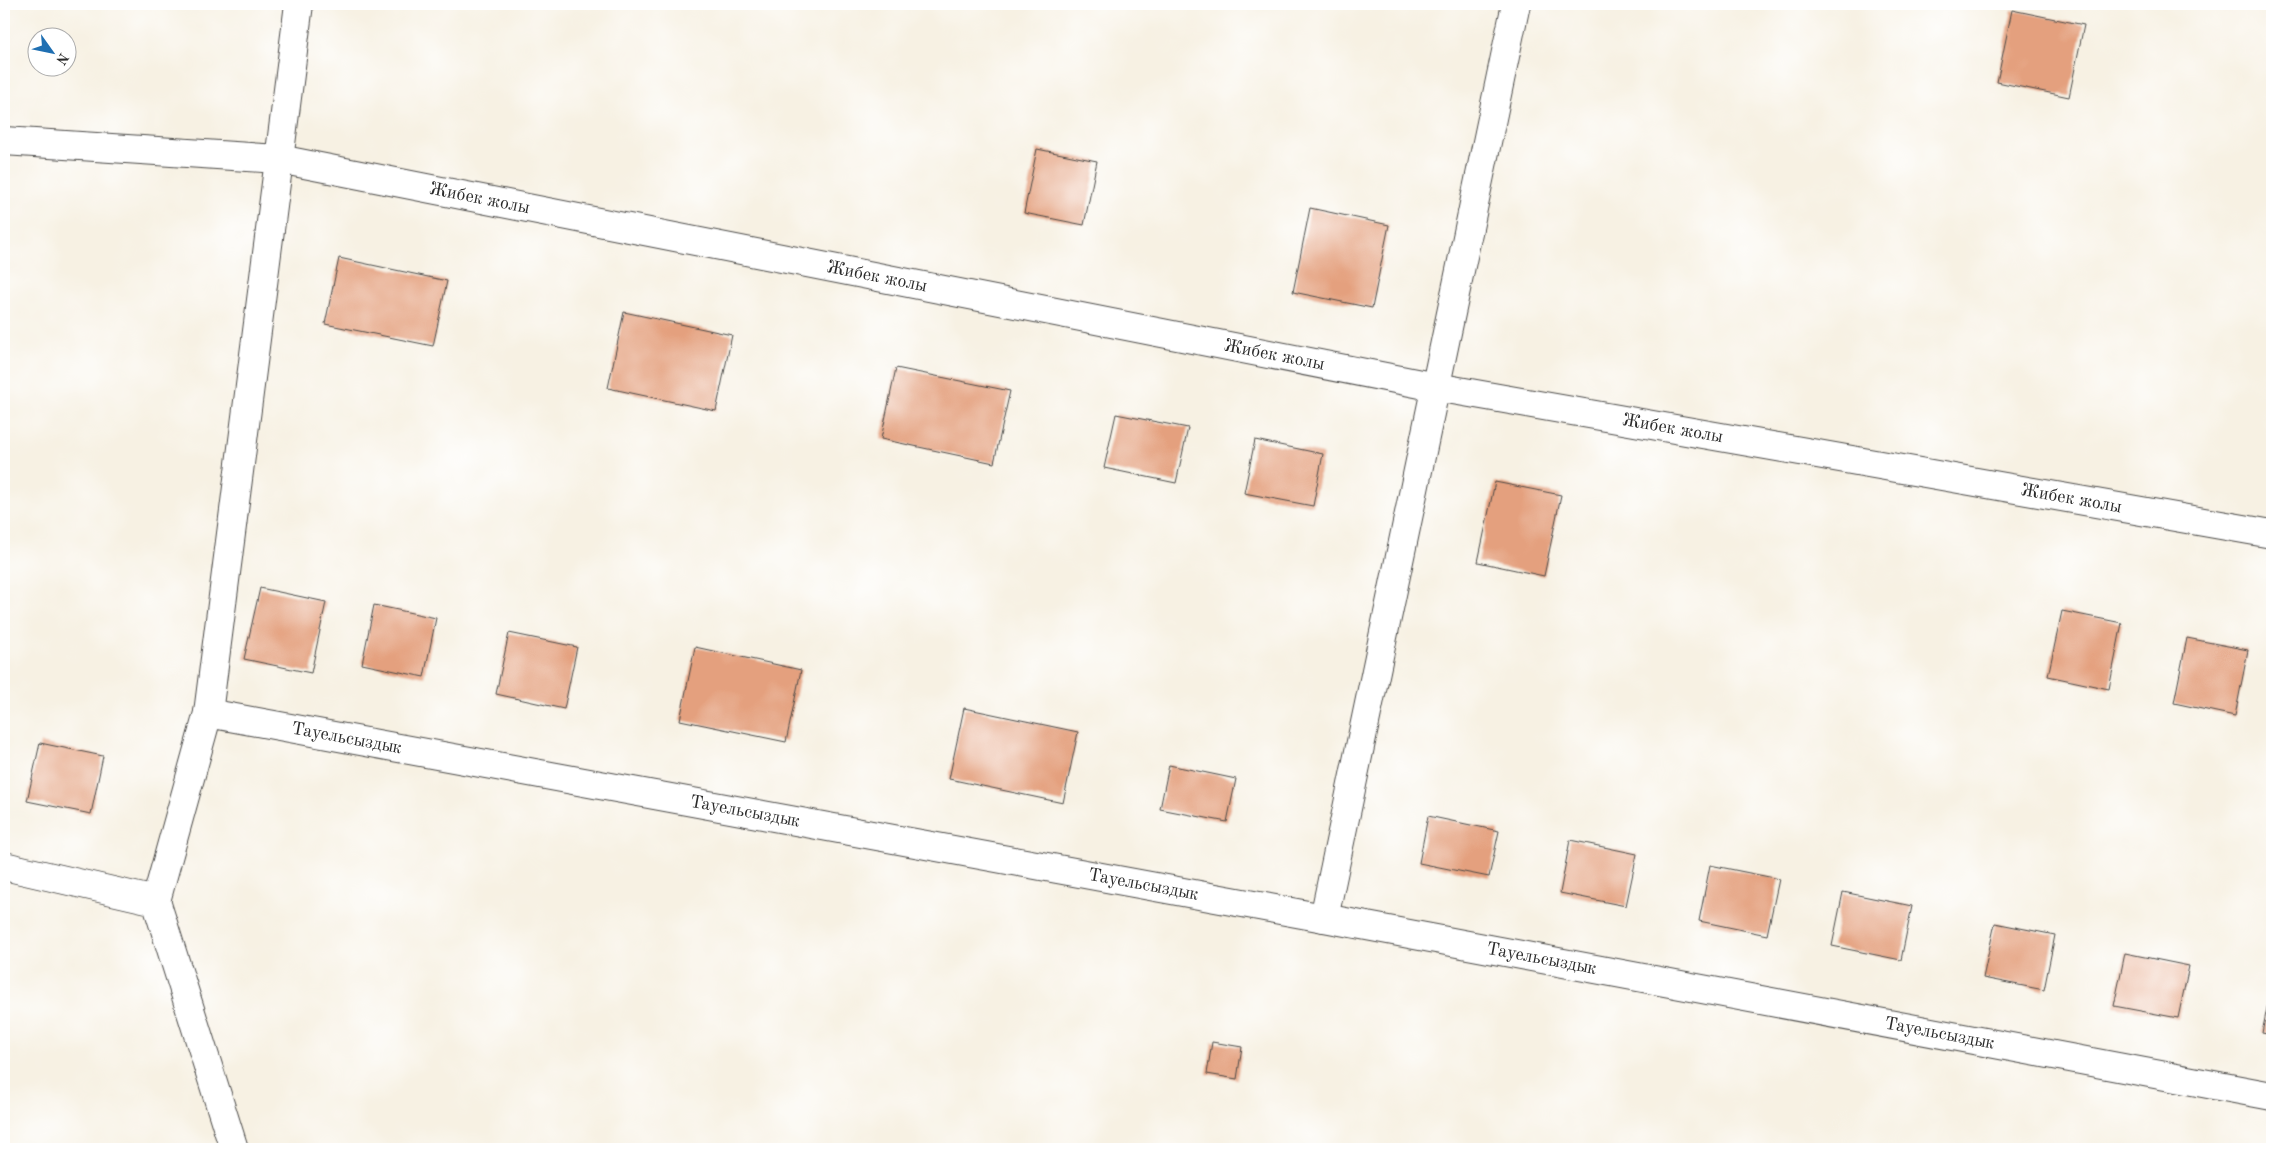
<svg xmlns="http://www.w3.org/2000/svg" width="2276" height="1153" viewBox="0 0 2276 1153" font-family="'Old Standard TT',serif">
	<rect width="100%" height="100%" fill="#fff"/>
	<filter id="ink" filterUnits="userSpaceOnUse"><feTurbulence type="fractalNoise" baseFrequency=".02" numOctaves="2"/><feDisplacementMap in="SourceGraphic" scale="10" xChannelSelector="R" yChannelSelector="G"/><feConvolveMatrix kernelMatrix="1 2 1 2 8 2 1 2 1" color-interpolation-filters="sRGB"/></filter>
	<filter id="wash" filterUnits="userSpaceOnUse"><feTurbulence type="fractalNoise" baseFrequency=".0096" numOctaves="4" result="noise"/><feDisplacementMap in="SourceGraphic" scale="20" xChannelSelector="R" yChannelSelector="G"/><feGaussianBlur stdDeviation="1.12" result="paint"/><feColorMatrix in="noise" values="0 0 0 0 0 0 0 0 0 0 0 0 0 0 0 0 0 1.4 0 .05"/><feComposite in="paint" operator="in"/></filter>
	<g filter="url(#wash)">
		<rect width="100%" height="100%" fill="#f7f1e3"/>
		<g id="blocks">
			<g fill="#e4a07e">
				<polygon points="2012,10 2084,25 2069,97 1997,82"/>
				<polygon points="1037,149 1097,161 1084,225 1024,213"/>
				<polygon points="1310,208 1389,225 1372,308 1293,292"/>
				<polygon points="339,258 447,281 433,346 325,324"/>
				<polygon points="624,312 732,335 716,411 608,388"/>
				<polygon points="896,368 1010,391 994,463 881,439"/>
				<polygon points="1116,414 1188,428 1176,483 1104,468"/>
				<polygon points="1255,440 1323,454 1313,506 1244,493"/>
				<polygon points="1495,482 1561,495 1544,576 1478,562"/>
				<polygon points="260,588 326,602 311,673 244,659"/>
				<polygon points="374,605 436,618 424,677 362,664"/>
				<polygon points="2062,611 2122,623 2109,689 2048,676"/>
				<polygon points="509,633 577,647 564,709 496,694"/>
				<polygon points="2187,638 2248,650 2235,716 2174,703"/>
				<polygon points="695,647 801,670 786,742 680,720"/>
				<polygon points="964,708 1078,732 1063,803 949,779"/>
				<polygon points="40,743 103,756 91,814 27,801"/>
				<polygon points="1169,765 1236,779 1227,822 1160,809"/>
				<polygon points="1428,816 1499,831 1489,877 1419,863"/>
				<polygon points="1570,840 1637,854 1626,906 1560,893"/>
				<polygon points="1710,865 1779,879 1767,935 1699,921"/>
				<polygon points="1843,892 1912,906 1901,960 1832,946"/>
				<polygon points="1995,923 2055,935 2044,990 1983,978"/>
				<polygon points="2125,953 2189,966 2178,1018 2114,1006"/>
				<polygon points="2271,988 2272,988 2272,1035 2262,1033"/>
				<polygon points="1212,1042 1242,1047 1237,1079 1207,1074"/>
			</g>
		</g>
	</g>
	<g filter="url(#ink)">
		<use href="#blocks" fill-opacity="0" stroke="#4a4947" stroke-width="1"/>
		<g fill="none" stroke-linecap="round" stroke-linejoin="round">
			<g stroke="#4a4947" stroke-width="30">
				<g id="minor">
					<path id="s1" d="M4 141 279 159 1436 387 2272 534"/>
					<polyline points="208,713 299,4"/>
					<polyline points="4,866 156,901"/>
					<path id="s2" d="M156 901 208 713 1324 918 2272 1096"/>
					<polyline points="156,901 234,1149"/>
					<polyline points="1324,918 1516,4"/>
				</g>
			</g>
			<use href="#minor" stroke="#fff" stroke-width="28"/>
		</g>
	</g>
	<g text-anchor="middle" dominant-baseline="central" stroke-width="5" stroke-linejoin="round" paint-order="stroke">
		<g font-size="18" fill="#2b2b2b" stroke="#fff">
			<text stroke="none"><textPath href="#s1" startOffset="480">Жибек жолы</textPath></text>
			<text stroke="none"><textPath href="#s1" startOffset="885">Жибек жолы</textPath></text>
			<text stroke="none"><textPath href="#s1" startOffset="1290">Жибек жолы</textPath></text>
			<text stroke="none"><textPath href="#s1" startOffset="1695">Жибек жолы</textPath></text>
			<text stroke="none"><textPath href="#s1" startOffset="2100">Жибек жолы</textPath></text>
			<text stroke="none"><textPath href="#s2" startOffset="336">Тауельсыздык</textPath></text>
			<text stroke="none"><textPath href="#s2" startOffset="741">Тауельсыздык</textPath></text>
			<text stroke="none"><textPath href="#s2" startOffset="1146">Тауельсыздык</textPath></text>
			<text stroke="none"><textPath href="#s2" startOffset="1551">Тауельсыздык</textPath></text>
			<text stroke="none"><textPath href="#s2" startOffset="1956">Тауельсыздык</textPath></text>
		</g>
	</g>
	<rect width="2276" height="1153" fill="none" stroke="#fff" stroke-width="20"/>
	<g transform="translate(52 52) rotate(123)"><circle r="24" fill="#ffffff" stroke="#aaaaaa"/>
	<path d="M0-4L9 19L0 12L-9 19Z" fill="#1f6fb2"/>
	<text y="-8" font-size="14" font-weight="bold" text-anchor="middle" fill="#2b2b2b">N</text>
	</g>
</svg>
